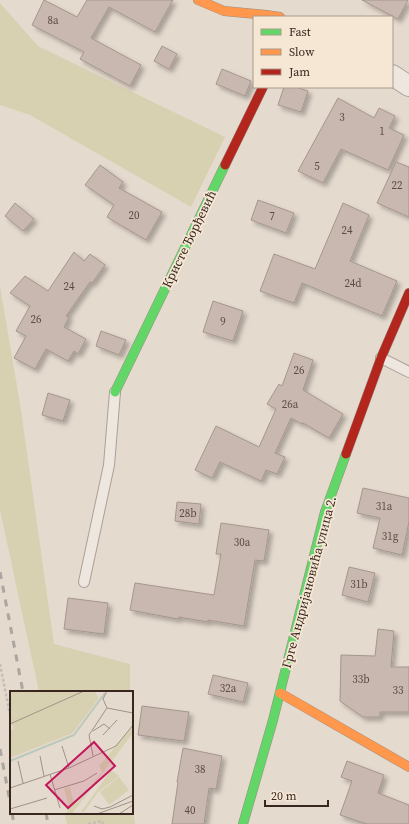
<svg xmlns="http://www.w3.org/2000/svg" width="409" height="824" viewBox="0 0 409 824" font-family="'Source Serif 4',serif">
	<defs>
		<filter id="shadow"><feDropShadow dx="3.5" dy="3.5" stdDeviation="2" flood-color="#0004"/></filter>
	</defs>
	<rect width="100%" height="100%" fill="#e5dace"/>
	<g fill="#d8d1b1">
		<polygon points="0,3 38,46 225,137 191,207 30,115 0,105"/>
		<polygon points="0,286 21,410 54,644 130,664 130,692 39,692 0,510"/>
		<polygon points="132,801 135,824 67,824 64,813 132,813"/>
	</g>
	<g fill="#c9b8af" stroke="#a5968d" filter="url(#shadow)">
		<polygon points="44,0 77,17 87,0 173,0 155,32 109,7 91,38 141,65 130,86 80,59 84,52 32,25"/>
		<polygon points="362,0 408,0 398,19"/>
		<polygon points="162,46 177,54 169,69 154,61"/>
		<polygon points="222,69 251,81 245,96 216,84"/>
		<polygon points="284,87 296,87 308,91 301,112 278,105"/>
		<polygon points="338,98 374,118 379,108 395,116 389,128 404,135 388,170 341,149 323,183 298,171"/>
		<polygon points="396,162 409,167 409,217 377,203"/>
		<polygon points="100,165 123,182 119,188 162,212 146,240 107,217 114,205 85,185"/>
		<polygon points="258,200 294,213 286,233 251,220"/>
		<polygon points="15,203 34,219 23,231 5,216"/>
		<polygon points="343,203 369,215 350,261 397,281 382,316 302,283 294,303 260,291 274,254 315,269"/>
		<polygon points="74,252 84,261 90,254 105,265 92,283 90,282 66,316 69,317 64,327 86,339 78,354 74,351 68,361 46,349 35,369 14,358 26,336 16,331 30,306 10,293 25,276 48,291"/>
		<polygon points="213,301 243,311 233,341 203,332"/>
		<polygon points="101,331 126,340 119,355 96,346"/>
		<polygon points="294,353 313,360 303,390 343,414 329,438 303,423 302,424 291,418 275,453 285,457 277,474 266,470 261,481 220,462 212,478 195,470 216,426 259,447 276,409 267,404 279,384 282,386"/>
		<polygon points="48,393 70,400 63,421 42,415"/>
		<polygon points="363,488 409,498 409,522 402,555 373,548 380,518 357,513"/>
		<polygon points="177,502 201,504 199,524 175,521"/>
		<polygon points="221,523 269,530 264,561 255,560 244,626 208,620 208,622 179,617 178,619 130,610 135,583 214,595 221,554 216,554"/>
		<polygon points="349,567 375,573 368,602 342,595"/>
		<polygon points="68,598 108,603 104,634 64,629"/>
		<polygon points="378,629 394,631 391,667 409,667 409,712 380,712 380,717 363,717 340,701 341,655 375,656"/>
		<polygon points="213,675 248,683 243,702 208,694"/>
		<polygon points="142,706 189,712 184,741 138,735"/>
		<polygon points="183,748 222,756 216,789 209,788 204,824 172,824 178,782 177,782"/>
		<polygon points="347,761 384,775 378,793 409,805 409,824 367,824 340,815 352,781 341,777"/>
	</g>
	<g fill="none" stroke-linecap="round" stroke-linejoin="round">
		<g stroke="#aaa097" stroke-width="12">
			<g id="lane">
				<polyline points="381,358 409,372"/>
				<polyline points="84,582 109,465 115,392"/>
			</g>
		</g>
		<g stroke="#aaa097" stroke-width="22">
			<polyline id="street" points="392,75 409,86"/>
		</g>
		<g stroke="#9a8f87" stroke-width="10">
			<g id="fast">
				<polyline points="115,392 225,165"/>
				<polyline points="243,824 273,720 325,512 346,454"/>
			</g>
		</g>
		<g stroke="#9a8f87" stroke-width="10">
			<g id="slow">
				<polyline points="198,0 224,11 266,15 280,17"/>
				<polyline points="280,693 409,767"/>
			</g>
		</g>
		<g stroke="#9a8f87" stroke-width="10">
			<g id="jam">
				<polyline points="225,165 263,87"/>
				<polyline points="346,454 381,358 409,293"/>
			</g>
		</g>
		<g stroke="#c6beb6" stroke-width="2.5" stroke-dasharray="3 2" stroke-linecap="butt">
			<polyline points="0,664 11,720"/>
			<polyline points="88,824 102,821 103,824"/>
		</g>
		<use href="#lane" stroke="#ede7e0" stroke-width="10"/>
		<use href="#street" stroke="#ede7e0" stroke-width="20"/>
		<use href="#fast" stroke="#63d668" stroke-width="9"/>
		<use href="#slow" stroke="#ff974d" stroke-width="9"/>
		<use href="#jam" stroke="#b3261e" stroke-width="9"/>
		<g stroke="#aca6a0" stroke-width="3" stroke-dasharray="7 7" stroke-linecap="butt">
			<polyline points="0,572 23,692"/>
			<polyline points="0,749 11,807"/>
			<polyline points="12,813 14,824"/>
			<polyline points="46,813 48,824"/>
		</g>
	</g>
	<g text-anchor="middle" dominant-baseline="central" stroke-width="3.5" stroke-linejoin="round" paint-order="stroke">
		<g font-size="11" fill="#5d4b43">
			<text x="53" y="20">8a</text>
			<text x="342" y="117">3</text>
			<text x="382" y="131">1</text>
			<text x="317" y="166">5</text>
			<text x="397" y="185">22</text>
			<text x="134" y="215">20</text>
			<text x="272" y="216">7</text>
			<text x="347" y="230">24</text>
			<text x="353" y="283">24d</text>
			<text x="69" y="286">24</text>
			<text x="36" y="319">26</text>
			<text x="223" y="321">9</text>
			<text x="299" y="370">26</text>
			<text x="290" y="404">26a</text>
			<text x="384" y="506">31a</text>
			<text x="188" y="513">28b</text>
			<text x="390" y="536">31g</text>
			<text x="242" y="542">30a</text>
			<text x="359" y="584">31b</text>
			<text x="361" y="679">33b</text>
			<text x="228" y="688">32a</text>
			<text x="398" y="690">33</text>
			<text x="200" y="769">38</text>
			<text x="190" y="810">40</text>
		</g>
		<g font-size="13" fill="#39271f" stroke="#f6e7d5">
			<text transform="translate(189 239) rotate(-64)">Кристе Ђорђевић</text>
			<text transform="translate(309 582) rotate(-75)">Грге Андријановића улица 2.</text>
		</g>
	</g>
	<g transform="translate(10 691)">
		<rect width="123" height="123" fill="#e5dace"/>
		<path d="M0 0H84L89 7 63 42 0 67V40L4 38 0 29ZM123 35V42L62 123H54L58 120V113L54 97 60 96 64 113 69 110 92 81 89 75ZM101 79 109 85 88 101 74 121H71ZM109 86 119 99 99 114 90 101Z" fill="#d8d1b1"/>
		<path fill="none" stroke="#bac9bc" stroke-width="2" d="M0 70 64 44 95 2"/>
		<path fill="none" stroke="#a09288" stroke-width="1" d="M97 0 93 8 97 17 123 22M0 33 74 0M83 40 94 33 100 38M93 44 107 29M52 55 59 77M30 65 34 85M83 65 79 44 97 17M8 70 13 92M40 83 50 117M0 97 59 77 106 55 123 34M44 99 74 90 87 82M84 115 92 118 100 116 123 104M0 118 37 107M87 123 123 110M109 123 123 114"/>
		<path fill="#c2185b" fill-opacity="0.15" stroke="#c2185b" stroke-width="2" d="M84 51 105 75 58 117 36 94Z"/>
		<rect width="123" height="123" fill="none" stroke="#39271f" stroke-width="2"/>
	</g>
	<rect x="253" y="16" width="140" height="72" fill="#f6e7d5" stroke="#aa9a8c"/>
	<rect x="261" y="29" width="20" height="6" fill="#63d668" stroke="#aa9a8c"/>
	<text x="289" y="36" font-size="12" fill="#39271f">Fast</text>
	<rect x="261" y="49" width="20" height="6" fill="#ff974d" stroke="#aa9a8c"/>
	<text x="289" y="56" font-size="12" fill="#39271f">Slow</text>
	<rect x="261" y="69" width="20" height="6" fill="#b3261e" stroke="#aa9a8c"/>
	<text x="289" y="76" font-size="12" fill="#39271f">Jam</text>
	<path d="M265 800v6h63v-6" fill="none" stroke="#39271f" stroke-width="2"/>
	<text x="271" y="800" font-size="12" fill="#39271f" stroke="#f6e7d5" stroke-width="3" paint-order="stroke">20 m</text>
</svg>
